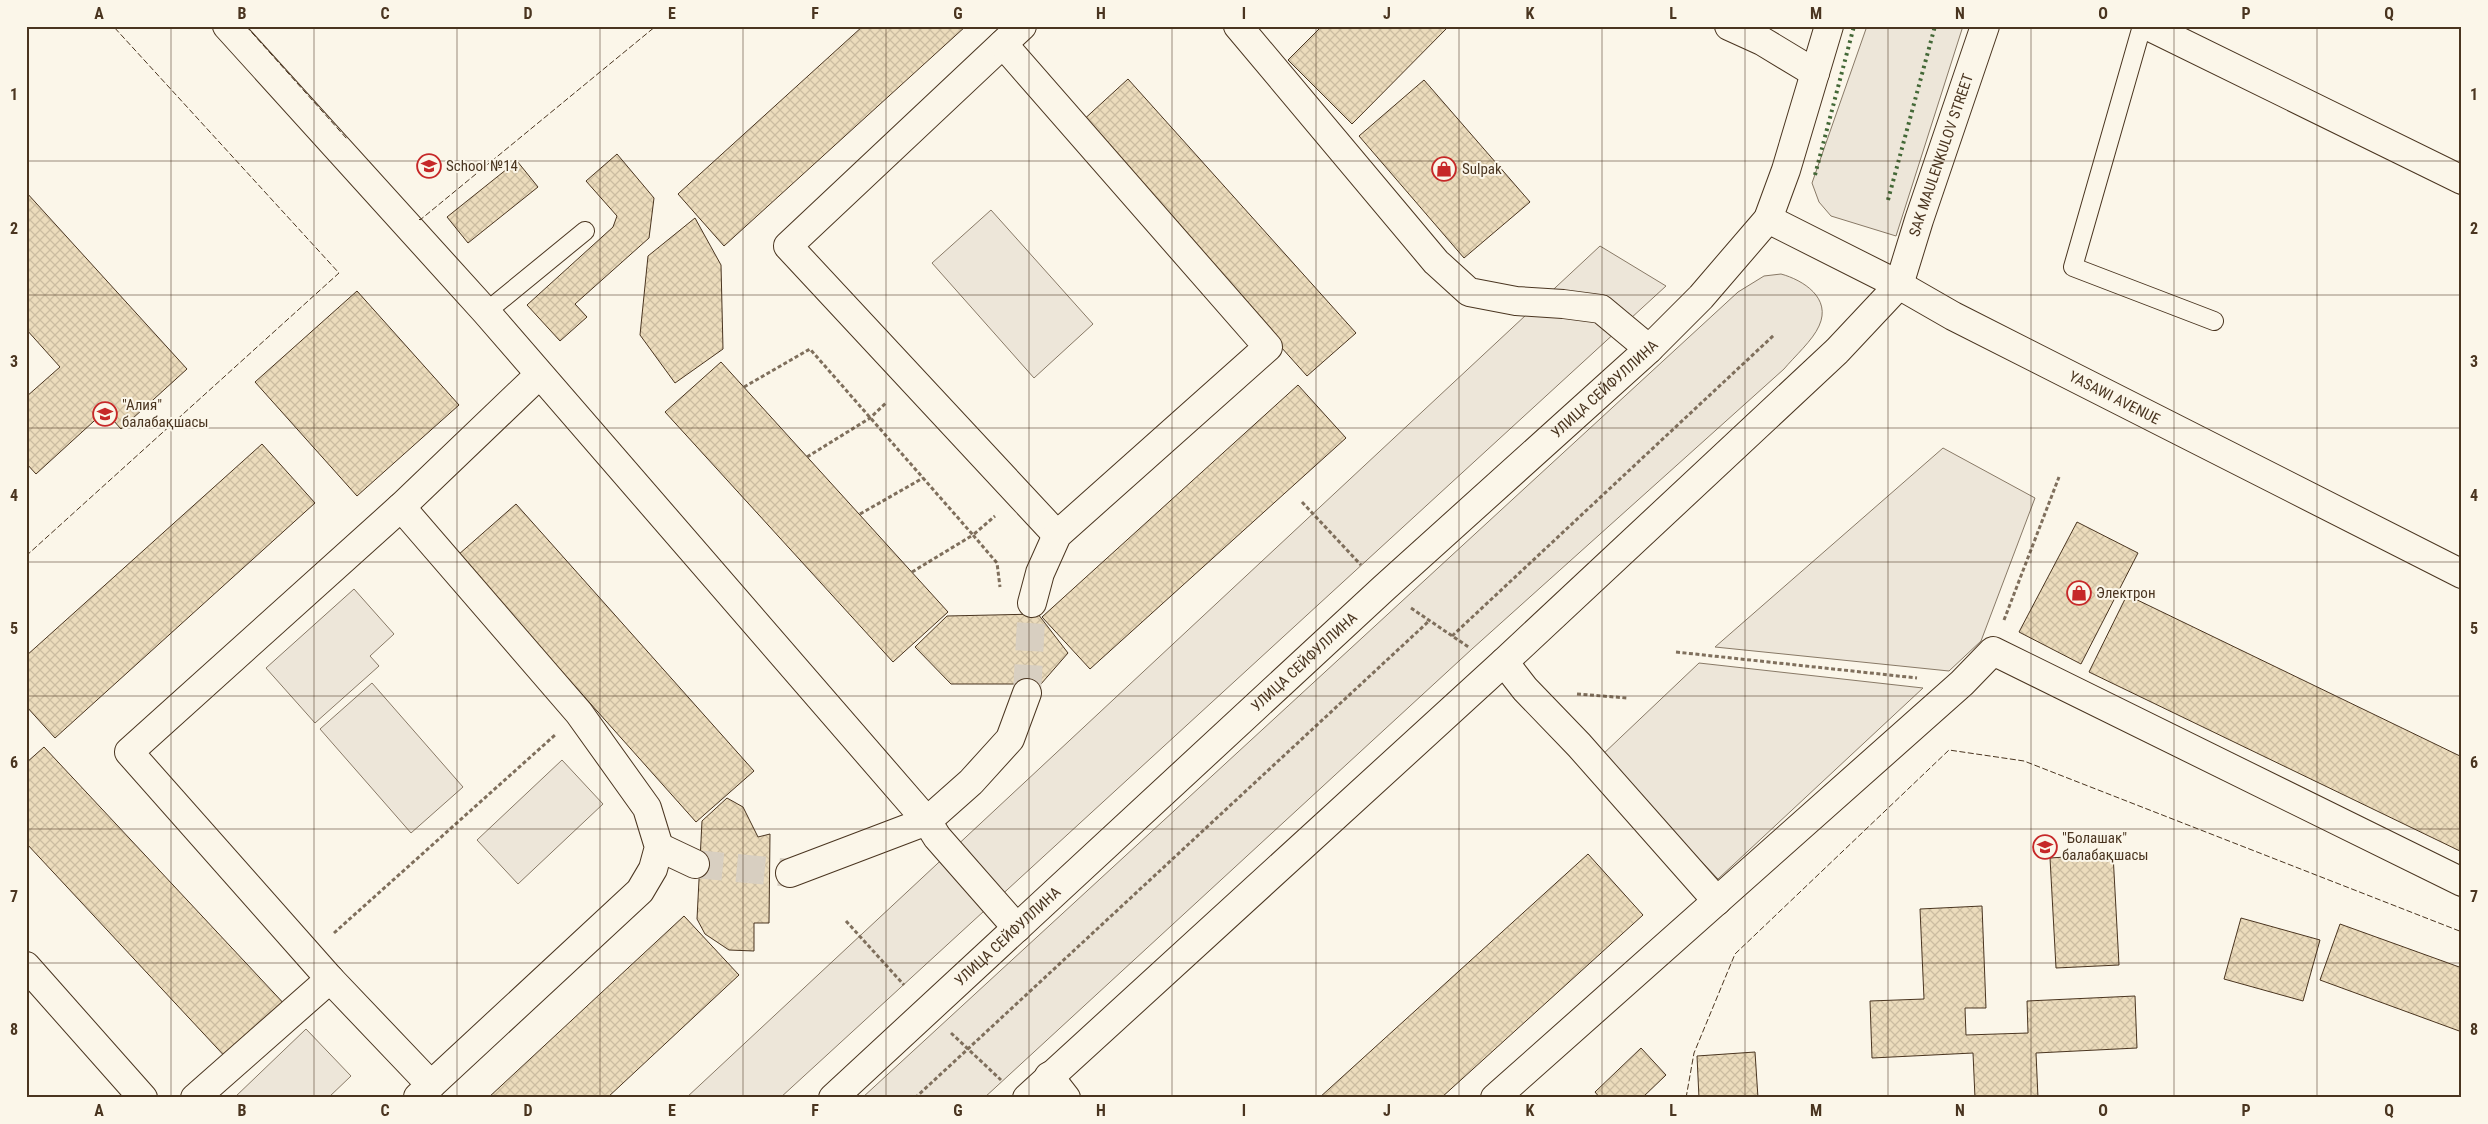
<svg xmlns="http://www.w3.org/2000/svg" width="2488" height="1124" viewBox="0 0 2488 1124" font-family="'Roboto Condensed',sans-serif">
	<defs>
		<pattern id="building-cross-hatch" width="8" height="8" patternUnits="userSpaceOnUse" patternTransform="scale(1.25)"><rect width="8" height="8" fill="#ecdcbc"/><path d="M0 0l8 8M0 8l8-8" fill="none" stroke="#ccbda1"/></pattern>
	</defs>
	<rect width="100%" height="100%" fill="#fbf6e9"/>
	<g fill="#ede6d9" stroke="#887966">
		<polygon points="1867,26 1963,26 1896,236 1831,216 1819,202 1812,183"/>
		<polygon points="991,210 1093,324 1034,378 932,263"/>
		<polygon points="1600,246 1666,286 780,1098 686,1098"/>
		<path d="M1781 274C1803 280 1832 298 1819 326 1813 340 1794 357 1784 369L1472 649 984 1098H862L1738 292 1764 276Z"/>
		<polygon points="1943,448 2035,498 1981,641 1949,671 1715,647"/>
		<polygon points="354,589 394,634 370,656 379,666 315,723 266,668"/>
		<polygon points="1699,663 1923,688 1718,879 1601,756"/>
		<polygon points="372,683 463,787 411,833 320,729"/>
		<polygon points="562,760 603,804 518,884 477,840"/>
		<polygon points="306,1029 351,1076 328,1098 234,1098"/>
	</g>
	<g fill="url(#building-cross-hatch)" stroke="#4a3520">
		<polygon points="863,26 966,26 724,246 678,194"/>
		<polygon points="1322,26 1449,26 1352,124 1288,60"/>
		<polygon points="1128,79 1356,333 1307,376 1080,123"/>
		<polygon points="1424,80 1530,202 1464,258 1359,136"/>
		<polygon points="617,154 654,198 649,238 575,304 587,317 560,341 527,305 613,227 617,216 586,181"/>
		<polygon points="517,161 538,187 468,243 447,217"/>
		<polygon points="26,192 187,369 121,429 105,411 36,474 26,463 26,397 60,367 26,329"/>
		<polygon points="695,218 721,265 723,349 675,383 640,335 648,256"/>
		<polygon points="357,291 459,405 357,496 255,382"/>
		<polygon points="721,362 948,612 893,662 665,412"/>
		<polygon points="1298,385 1346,438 1090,669 1042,617"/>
		<polygon points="262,444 315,503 55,738 26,706 26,656"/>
		<polygon points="516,504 754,771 696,822 458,555"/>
		<polygon points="2077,522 2138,553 2081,664 2019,632"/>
		<polygon points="2127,595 2462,757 2462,852 2089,672"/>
		<polygon points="1038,614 1068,653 1041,684 951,684 915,647 947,616"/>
		<polygon points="44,747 288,1008 230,1062 26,843 26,763"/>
		<polygon points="727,798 743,807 758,837 770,834 769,923 754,923 754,951 729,950 705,934 697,919 702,821"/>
		<polygon points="1588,854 1643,915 1441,1098 1319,1098"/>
		<polygon points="2113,854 2119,965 2056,968 2050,858"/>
		<polygon points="1982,906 1986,1008 1965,1008 1966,1035 2028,1033 2027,1001 2135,996 2137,1048 2036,1053 2038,1098 1975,1098 1973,1053 1872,1058 1870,1001 1924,999 1920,909"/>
		<polygon points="684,916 739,975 607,1098 488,1098"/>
		<polygon points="2241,918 2320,940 2303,1001 2224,979"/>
		<polygon points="2340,924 2462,968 2462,1032 2320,980"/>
		<polygon points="1641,1048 1666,1075 1642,1098 1600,1098 1595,1092"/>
		<polygon points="1755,1052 1758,1098 1699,1098 1697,1056"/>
	</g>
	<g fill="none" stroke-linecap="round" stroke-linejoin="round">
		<g stroke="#d8cfc1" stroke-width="28" stroke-dasharray="28 14" stroke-linecap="butt">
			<polyline points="1027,693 1032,603"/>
			<polyline points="695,864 790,873"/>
		</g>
		<g stroke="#4a3520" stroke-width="20">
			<g id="lane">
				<polyline points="2142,26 2073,267 2214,321"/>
				<polyline points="486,312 585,231"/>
			</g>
		</g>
		<g stroke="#4a3520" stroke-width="30">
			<g id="street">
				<polyline points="227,26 486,312 927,821 937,837 1017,928"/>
				<polyline points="1022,26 788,246 1057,535"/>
				<polyline points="1238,26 1436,262 1469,292 1516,301 1563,304 1601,309 1649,349"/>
				<polyline points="1729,26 1762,41 1815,73"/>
				<polyline points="2148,26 2462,180"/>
				<polyline points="1003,44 1268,347 1057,535 1040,573 1032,603"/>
				<path id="s1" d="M1768 219 1899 285 1953 316 2462 574"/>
				<polyline points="401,507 579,713 647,808 659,847 653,869 640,891 418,1097"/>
				<polyline points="1504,662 1525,689 1579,745 1717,901"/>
				<polyline points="659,847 695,864"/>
				<polyline points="790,873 927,821 971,782 1010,739 1027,693"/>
				<polyline points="26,966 143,1098"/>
				<polyline points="1049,1076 1066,1098"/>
				<polyline points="431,1085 330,979 129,752 401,507 539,375"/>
				<polyline points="195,1098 330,979"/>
				<polyline points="1495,1098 1962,683 1993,651 2462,882"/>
			</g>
		</g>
		<g stroke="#4a3520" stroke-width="30">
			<g id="secondary">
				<path id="s2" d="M833 1098 1384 588 1649 349 1701 297 1768 219 1786 170 1829 26"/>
				<path id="s3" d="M1027 1098 1504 662 1837 351 1899 285 1919 220 1985 26"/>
			</g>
		</g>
		<g stroke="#7f6f5c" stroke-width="3" stroke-dasharray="4 2.5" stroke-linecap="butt">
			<polyline points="744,387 810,349 973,535 995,516"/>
			<polyline points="807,457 870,418 887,402"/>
			<polyline points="1302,502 1361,565"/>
			<polyline points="860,514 923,478"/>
			<polyline points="912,572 973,535 997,563 1000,587"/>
			<polyline points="1411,608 1470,648"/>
			<polyline points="2004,620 2059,477"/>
			<polyline points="1452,636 1774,335"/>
			<polyline points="1676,652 1917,678"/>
			<polyline points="1577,694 1627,698"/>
			<polyline points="846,921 904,985"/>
			<polyline points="334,933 555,735"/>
			<polyline points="951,1033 1001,1080"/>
			<polyline points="915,1098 1429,621"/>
		</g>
		<use href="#lane" stroke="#fbf6e9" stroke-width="18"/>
		<use href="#street" stroke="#fbf6e9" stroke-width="28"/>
		<use href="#secondary" stroke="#fbf6e9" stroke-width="28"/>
		<g stroke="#436837" stroke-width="4" stroke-dasharray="2.5 4" stroke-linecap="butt">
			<polyline points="1815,175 1854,26"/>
			<polyline points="1888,200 1935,26"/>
		</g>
		<g stroke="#4a3520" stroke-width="1" stroke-dasharray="6 2.5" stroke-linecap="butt">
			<polyline points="246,26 347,139"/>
			<polyline points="419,219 420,220 656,26"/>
			<polyline points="26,556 339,273 113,26"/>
			<polyline points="1686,1098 1694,1053 1735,954 1949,750 2024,761 2462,932"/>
		</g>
	</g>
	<path fill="none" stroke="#4a3520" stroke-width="1" stroke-opacity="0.55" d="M171 26V1098M314 26V1098M457 26V1098M600 26V1098M743 26V1098M886 26V1098M1029 26V1098M1172 26V1098M1316 26V1098M1459 26V1098M1602 26V1098M1745 26V1098M1888 26V1098M2031 26V1098M2174 26V1098M2317 26V1098M26 161H2462M26 295H2462M26 428H2462M26 562H2462M26 696H2462M26 829H2462M26 963H2462"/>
	<defs>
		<g id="school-ring" transform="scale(1.25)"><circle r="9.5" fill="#fbf6e9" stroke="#c62828" stroke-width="1.5"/><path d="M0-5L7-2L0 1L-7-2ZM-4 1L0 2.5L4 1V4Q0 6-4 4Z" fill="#c62828"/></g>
		<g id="shop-ring" transform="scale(1.25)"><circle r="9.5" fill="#fbf6e9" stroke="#c62828" stroke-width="1.5"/><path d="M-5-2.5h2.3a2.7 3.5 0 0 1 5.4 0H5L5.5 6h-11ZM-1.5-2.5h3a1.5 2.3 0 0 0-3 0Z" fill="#c62828"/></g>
	</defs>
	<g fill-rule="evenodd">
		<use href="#school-ring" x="429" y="166"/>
		<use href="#shop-ring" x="1444" y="169"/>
		<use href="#school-ring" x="105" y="414"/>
		<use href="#shop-ring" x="2079" y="593"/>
		<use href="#school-ring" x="2045" y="847"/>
	</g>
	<g text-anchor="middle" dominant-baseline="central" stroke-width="4" stroke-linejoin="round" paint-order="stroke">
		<g font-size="15" fill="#4a3520" stroke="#fbf6e9">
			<text stroke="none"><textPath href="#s3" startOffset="1329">SAK MAULENKULOV STREET</textPath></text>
			<text stroke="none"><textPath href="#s2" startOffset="1048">УЛИЦА СЕЙФУЛЛИНА</textPath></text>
			<text stroke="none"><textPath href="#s1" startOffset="390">YASAWI AVENUE</textPath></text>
			<text stroke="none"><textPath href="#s2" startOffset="642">УЛИЦА СЕЙФУЛЛИНА</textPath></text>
			<text stroke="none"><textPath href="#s2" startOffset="238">УЛИЦА СЕЙФУЛЛИНА</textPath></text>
		</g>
		<g font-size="15" fill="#4a3520" stroke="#fbf6e9" text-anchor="start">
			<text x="446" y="166">School №14</text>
			<text x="1462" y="169">Sulpak</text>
			<text x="122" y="405">"Алия"<tspan x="122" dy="17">балабақшасы</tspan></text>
			<text x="2096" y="593">Электрон</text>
			<text x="2062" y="838">"Болашак"<tspan x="2062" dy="17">балабақшасы</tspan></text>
		</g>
	</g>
	<rect width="2488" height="1124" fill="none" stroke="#fbf6e9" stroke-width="55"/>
	<rect x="28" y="28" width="2432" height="1068" fill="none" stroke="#4a3520" stroke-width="2"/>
	<g font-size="16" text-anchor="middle" font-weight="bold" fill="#4a3520">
		<text x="99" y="19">A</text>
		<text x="242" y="19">B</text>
		<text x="385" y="19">C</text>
		<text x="528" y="19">D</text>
		<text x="672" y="19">E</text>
		<text x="815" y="19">F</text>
		<text x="958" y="19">G</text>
		<text x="1101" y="19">H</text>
		<text x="1244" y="19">I</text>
		<text x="1387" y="19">J</text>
		<text x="1530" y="19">K</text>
		<text x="1673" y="19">L</text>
		<text x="1816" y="19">M</text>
		<text x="1960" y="19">N</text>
		<text x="2103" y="19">O</text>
		<text x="2246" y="19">P</text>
		<text x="2389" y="19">Q</text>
		<text x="14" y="100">1</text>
		<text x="2474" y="100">1</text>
		<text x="14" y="234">2</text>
		<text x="2474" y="234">2</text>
		<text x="14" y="367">3</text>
		<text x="2474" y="367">3</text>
		<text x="14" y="501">4</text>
		<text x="2474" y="501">4</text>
		<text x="14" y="634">5</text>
		<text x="2474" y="634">5</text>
		<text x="14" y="768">6</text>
		<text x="2474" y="768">6</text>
		<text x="14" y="902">7</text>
		<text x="2474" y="902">7</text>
		<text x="14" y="1035">8</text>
		<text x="2474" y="1035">8</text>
		<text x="99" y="1116">A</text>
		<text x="242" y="1116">B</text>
		<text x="385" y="1116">C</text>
		<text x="528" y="1116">D</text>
		<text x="672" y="1116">E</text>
		<text x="815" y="1116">F</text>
		<text x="958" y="1116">G</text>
		<text x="1101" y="1116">H</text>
		<text x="1244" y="1116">I</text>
		<text x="1387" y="1116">J</text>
		<text x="1530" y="1116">K</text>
		<text x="1673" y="1116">L</text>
		<text x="1816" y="1116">M</text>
		<text x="1960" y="1116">N</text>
		<text x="2103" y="1116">O</text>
		<text x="2246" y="1116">P</text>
		<text x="2389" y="1116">Q</text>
	</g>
</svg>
